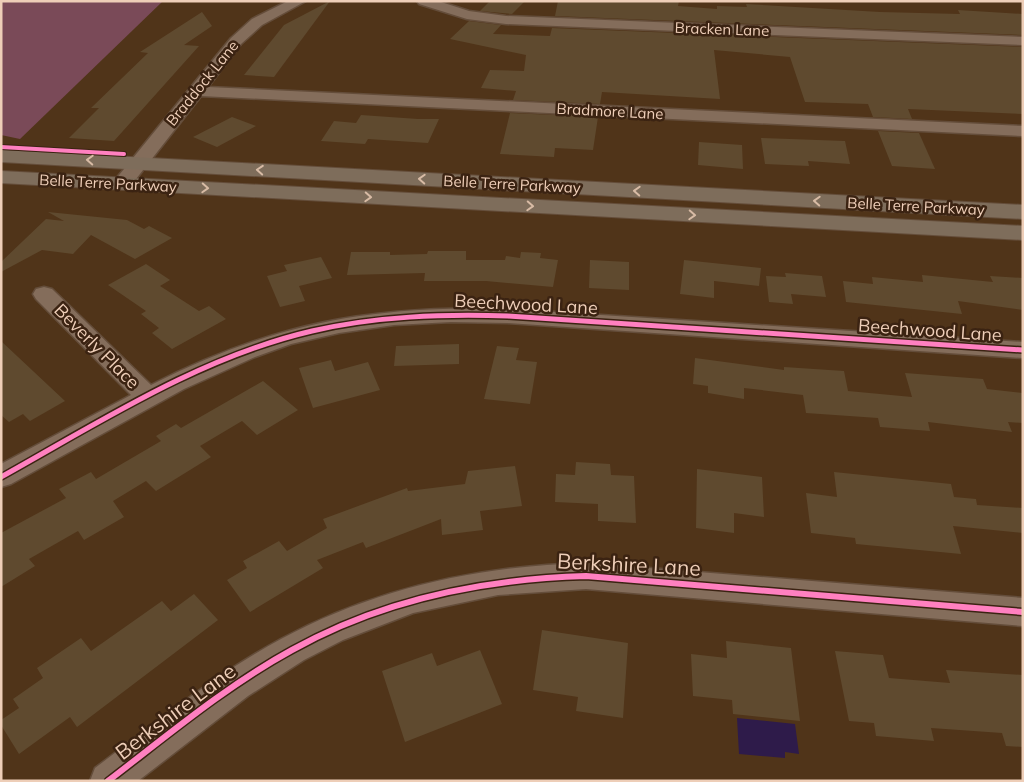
<svg xmlns="http://www.w3.org/2000/svg" width="1024" height="782" viewBox="0 0 1024 782" font-family="Mulish,sans-serif">
	<rect width="100%" height="100%" fill="#503419"/>
	<polygon fill="#7a4a58" points="1,1 163,1 20,139 1,135"/>
	<polygon fill="#2e1b4a" points="737,718 795,724 799,754 785,752 785,758 739,754"/>
	<g fill="#5f4a2f">
		<polygon points="330,1 274,77 244,75 284,25"/>
		<polygon points="490,1 525,1 512,14 480,11"/>
		<polygon points="558,1 679,1 678,6 717,9 717,6 747,7 746,4 880,12 960,14 958,10 1023,14 1023,35 555,16"/>
		<polygon points="202,12 212,26 184,45 199,46 114,141 69,138 99,108 91,108 148,53 140,52"/>
		<polygon points="469,21 501,25 493,34 550,36 552,28 1023,47 1023,114 908,109 912,119 873,117 868,104 805,102 790,57 714,50 720,99 602,92 600,104 513,100 516,91 481,88 490,70 524,71 526,55 450,39"/>
		<polygon points="510,113 598,117 593,150 555,148 554,157 500,154"/>
		<polygon points="361,115 418,119 439,119 428,143 368,139 365,144 321,141 334,121 356,123"/>
		<polygon points="232,117 256,126 217,147 193,137"/>
		<polygon points="878,131 919,133 935,169 892,166"/>
		<polygon points="761,138 845,141 850,164 808,161 809,166 765,164"/>
		<polygon points="699,142 742,145 743,169 698,165"/>
		<polygon points="48,212 127,220 144,229 149,226 172,238 135,259 91,235 73,254 42,250 1,272 1,262 46,219 64,221"/>
		<polygon points="428,251 466,251 466,260 505,260 506,256 520,258 521,252 541,253 540,258 558,260 553,287 486,281 424,281 425,273 347,275 351,252 390,252 390,255 427,254"/>
		<polygon points="321,257 332,278 299,286 305,301 280,307 267,276 287,271 284,265"/>
		<polygon points="590,260 629,262 629,290 589,288"/>
		<polygon points="684,260 761,268 759,286 714,281 714,298 680,294"/>
		<polygon points="146,264 170,280 160,286 199,311 209,306 226,319 172,349 152,333 159,328 141,314 146,311 108,285"/>
		<polygon points="785,273 822,276 826,297 791,294 793,304 769,302 766,276 786,277"/>
		<polygon points="922,275 993,282 990,276 1023,278 1023,310 958,301 962,314 846,302 843,281 873,284 872,277 923,282"/>
		<polygon points="1,341 65,401 30,421 23,414 9,422 1,415"/>
		<polygon points="459,344 459,364 394,366 396,346"/>
		<polygon points="497,346 519,348 516,360 537,362 530,404 484,399"/>
		<polygon points="695,358 784,370 784,367 844,371 848,391 912,397 905,373 983,379 987,389 1023,393 1023,423 1008,422 1012,432 928,422 930,431 880,427 878,418 806,413 803,395 744,388 744,399 708,393 708,386 693,384"/>
		<polygon points="331,360 335,371 368,362 380,390 313,408 299,368"/>
		<polygon points="263,381 298,410 257,435 242,421 200,446 211,457 156,491 146,481 113,501 124,517 84,540 78,531 29,559 35,566 1,587 1,533 66,498 59,489 91,472 96,479 161,441 156,436 176,424 181,428"/>
		<polygon points="576,462 610,464 611,475 634,476 636,523 598,521 598,504 555,502 556,474 575,475"/>
		<polygon points="515,466 522,506 480,511 483,530 442,535 441,519 366,548 363,542 317,560 323,568 250,612 227,580 247,568 243,561 279,541 287,551 327,528 323,519 407,488 408,491 465,484 468,471"/>
		<polygon points="697,469 762,477 764,517 734,513 734,533 696,528"/>
		<polygon points="834,472 951,484 954,497 976,499 977,505 1023,508 1023,533 953,526 961,554 856,544 855,538 811,533 806,493 837,497"/>
		<polygon points="194,594 218,620 77,727 70,717 19,754 1,725 1,720 19,708 13,699 43,678 37,668 81,638 91,651 162,601 171,611"/>
		<polygon points="542,630 628,643 623,718 576,711 578,697 533,690"/>
		<polygon points="726,641 791,648 800,721 733,714 732,700 693,696 691,654 727,658"/>
		<polygon points="480,650 502,704 405,742 382,671 432,653 437,666"/>
		<polygon points="835,651 883,655 889,678 950,683 946,670 1023,675 1023,747 1006,746 1002,733 931,728 934,741 876,736 874,723 849,721"/>
	</g>
	<g fill="none" stroke-linecap="round" stroke-linejoin="round">
		<g stroke="#644d3a" stroke-width="3">
			<g id="minor">
				<polygon points="288,1 306,1 262,25 241,44 208,87 1023,126 1023,136 201,96 129,188 115,188 113,184 115,180 231,38 252,19"/>
				<polygon points="417,1 438,1 469,11 506,16 1023,37 1023,45 506,24 467,19 419,4"/>
				<path d="M44 287 52 289 151 385C273 323 371 305 508 309L1023 342V358L508 323 451 322 394 325 339 333 291 344 255 357 184 389 11 484 1 487V464L131 395 36 299 33 294 36 289Z"/>
				<path d="M586 563 1023 598V626L586 589 498 595 413 613 343 640 304 660 248 696 138 781H90L95 768C155 723 215 675 281 639 376 588 479 566 586 563Z"/>
			</g>
		</g>
		<g stroke="#644d3a" stroke-width="2">
			<g id="secondary">
				<polygon points="1,150 1023,205 1023,219 1,162"/>
				<polygon points="1,171 1023,226 1023,240 1,183"/>
			</g>
		</g>
		<use href="#minor" fill="#846d5b" fill-rule="evenodd"/>
		<use href="#secondary" fill="#7e6d5b" fill-rule="evenodd"/>
		<g stroke="#3b2312" stroke-width="6">
			<polyline id="cycleway-far2" points="1,147 124,154"/>
		</g>
		<g stroke="#3b2312" stroke-width="8">
			<path id="cycleway-far1" d="M1 477C100 422 200 357 312 331 377 316 442 314 508 316L1023 350"/>
		</g>
		<g stroke="#3b2312" stroke-width="9">
			<path id="cycleway" d="M108 781C168 735 226 686 292 650 383 599 483 579 586 576L1023 612"/>
		</g>
		<use href="#cycleway-far2" stroke="#ff80c0" stroke-width="4"/>
		<use href="#cycleway-far1" stroke="#ff80c0" stroke-width="5"/>
		<use href="#cycleway" stroke="#ff80c0" stroke-width="6"/>
	</g>
	<defs><path id="oneway-chevron" d="M-2-3.5L2.5 0L-2 3.5" fill="none" stroke-width="1.6" stroke-linecap="round" stroke-linejoin="round" transform="scale(1.25)"/></defs>
	<g stroke="#d8bba5">
		<use href="#oneway-chevron" transform="translate(90 160) rotate(-177)"/>
		<use href="#oneway-chevron" transform="translate(260 170) rotate(-176)"/>
		<use href="#oneway-chevron" transform="translate(422 179) rotate(-177)"/>
		<use href="#oneway-chevron" transform="translate(205 188) rotate(3)"/>
		<use href="#oneway-chevron" transform="translate(637 191) rotate(-177)"/>
		<use href="#oneway-chevron" transform="translate(368 197) rotate(3)"/>
		<use href="#oneway-chevron" transform="translate(817 201) rotate(-177)"/>
		<use href="#oneway-chevron" transform="translate(530 206) rotate(3)"/>
		<use href="#oneway-chevron" transform="translate(692 215) rotate(3)"/>
	</g>
	<g text-anchor="middle" dominant-baseline="central" stroke-width="5" stroke-linejoin="round" paint-order="stroke">
		<g font-size="15" fill="#eeceb8" stroke="#3b2312">
			<text transform="translate(722 29) rotate(2)">Bracken Lane</text>
			<text transform="translate(202 83) rotate(-51)">Braddock Lane</text>
			<text transform="translate(610 111) rotate(3)">Bradmore Lane</text>
			<text transform="translate(108 183) rotate(3)">Belle Terre Parkway</text>
			<text transform="translate(512 184) rotate(3)">Belle Terre Parkway</text>
			<text transform="translate(916 206) rotate(3)">Belle Terre Parkway</text>
		</g>
		<g font-size="18" fill="#eeceb8" stroke="#3b2312">
			<text transform="translate(526 304) rotate(3)">Beechwood Lane</text>
			<text transform="translate(930 330) rotate(4)">Beechwood Lane</text>
			<text transform="translate(97 346) rotate(45)">Beverly Place</text>
		</g>
		<g font-size="21" fill="#eeceb8" stroke="#3b2312">
			<text transform="translate(629 564) rotate(3)">Berkshire Lane</text>
			<text transform="translate(175 711) rotate(-37)">Berkshire Lane</text>
		</g>
	</g>
	<rect width="1024" height="782" fill="none" stroke="#eeceb8" stroke-width="5"/>
</svg>
